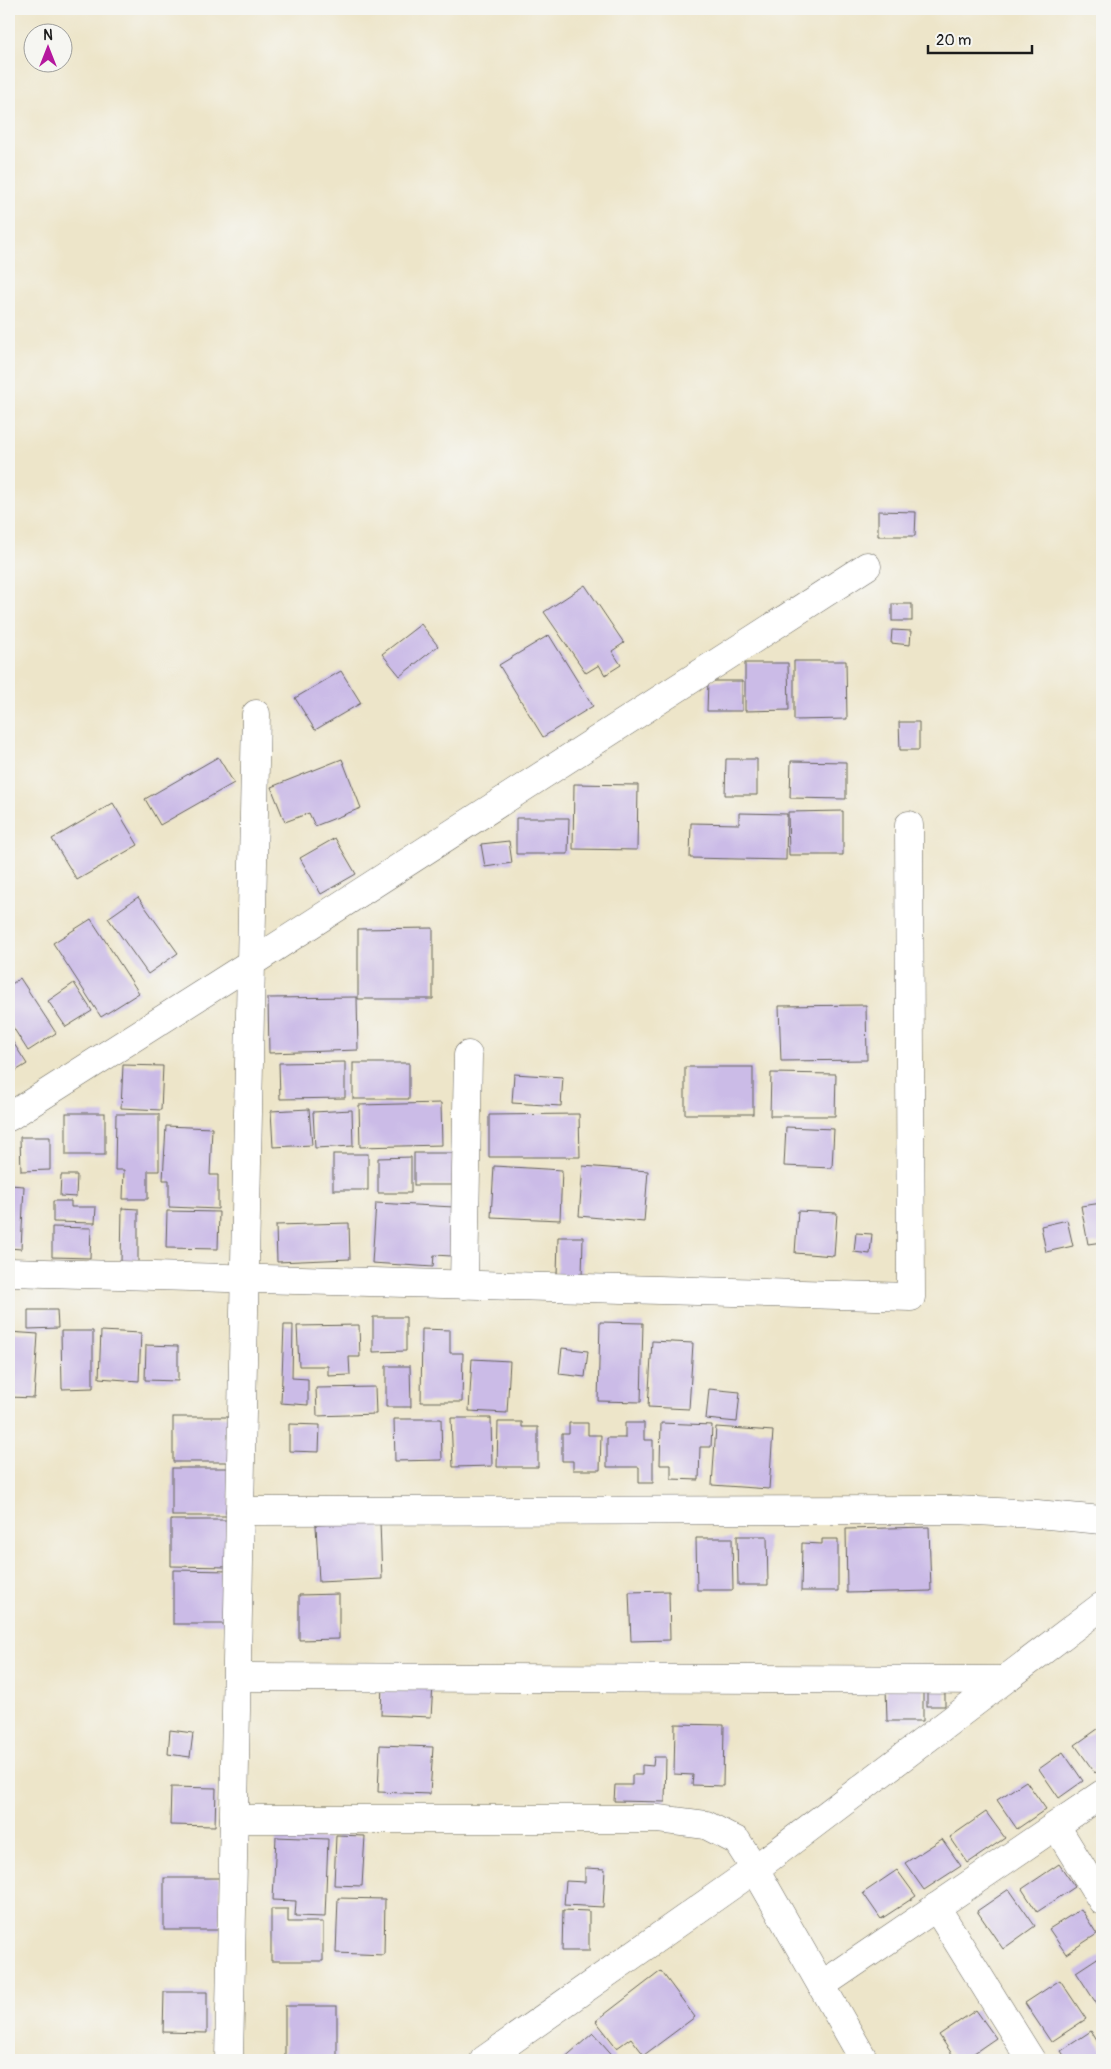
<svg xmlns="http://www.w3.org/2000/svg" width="1111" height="2069" viewBox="0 0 1111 2069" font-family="Pangolin,sans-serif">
	<rect width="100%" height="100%" fill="#f6f6f2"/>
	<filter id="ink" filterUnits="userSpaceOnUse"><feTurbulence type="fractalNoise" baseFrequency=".02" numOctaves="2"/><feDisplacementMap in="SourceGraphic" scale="10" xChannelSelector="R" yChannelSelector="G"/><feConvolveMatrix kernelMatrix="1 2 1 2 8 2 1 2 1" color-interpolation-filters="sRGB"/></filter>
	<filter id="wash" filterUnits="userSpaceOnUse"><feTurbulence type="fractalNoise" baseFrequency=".0096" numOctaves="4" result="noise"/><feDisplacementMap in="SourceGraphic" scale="20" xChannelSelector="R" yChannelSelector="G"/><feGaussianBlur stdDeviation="1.12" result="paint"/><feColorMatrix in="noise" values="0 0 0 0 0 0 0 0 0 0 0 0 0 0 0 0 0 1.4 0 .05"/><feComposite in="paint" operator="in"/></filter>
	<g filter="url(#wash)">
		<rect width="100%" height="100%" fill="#ede5c9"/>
		<g id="blocks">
			<g fill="#cbbbe7">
				<polygon points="878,511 916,512 915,536 878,536"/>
				<polygon points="585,585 624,643 612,651 621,665 605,675 599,665 586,673 544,612"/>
				<rect x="892" y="604" width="20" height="17"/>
				<polygon points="421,624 438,646 400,676 382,654"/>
				<polygon points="892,630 911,631 910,645 891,643"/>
				<polygon points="549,635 593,706 543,737 499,665"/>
				<polygon points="794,661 846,661 847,719 794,720"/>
				<polygon points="745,663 788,663 789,710 745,711"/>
				<polygon points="341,671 361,703 315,730 295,698"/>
				<polygon points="708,681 742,681 742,711 707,711"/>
				<polygon points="899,722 919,722 919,750 900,750"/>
				<polygon points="218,757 234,783 160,825 145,799"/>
				<polygon points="342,759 361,808 315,826 309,813 285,822 271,787"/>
				<polygon points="726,759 757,759 757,795 725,795"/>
				<polygon points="791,761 846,762 846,799 790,798"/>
				<polygon points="574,784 638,785 637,850 573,849"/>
				<polygon points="113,803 138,845 77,880 52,839"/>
				<polygon points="843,811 843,855 789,855 788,812"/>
				<polygon points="739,813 787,814 786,860 690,858 691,823 739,824"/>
				<polygon points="516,818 569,818 568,854 516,854"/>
				<polygon points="335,838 356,874 321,894 300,858"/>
				<polygon points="509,841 512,863 485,867 481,844"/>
				<polygon points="138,897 178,953 148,974 108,918"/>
				<polygon points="91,919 139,993 101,1017 53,943"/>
				<polygon points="433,928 433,999 358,999 358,929"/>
				<polygon points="20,978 56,1033 28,1051 9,1021 9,986"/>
				<polygon points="74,983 92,1011 66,1027 48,1001"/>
				<polygon points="357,997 358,1050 269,1053 268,998"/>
				<polygon points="866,1005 867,1060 781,1061 779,1006"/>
				<polygon points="9,1036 27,1064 9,1075"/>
				<polygon points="345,1062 345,1098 280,1099 279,1063"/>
				<rect x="353" y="1063" width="56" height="36"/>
				<polygon points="123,1065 163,1066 161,1110 121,1108"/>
				<rect x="685" y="1067" width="68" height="47"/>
				<polygon points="771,1073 836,1074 835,1116 770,1116"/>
				<polygon points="514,1074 563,1077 561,1106 512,1103"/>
				<polygon points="441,1103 442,1145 360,1147 359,1105"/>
				<polygon points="309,1109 312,1145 273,1147 271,1111"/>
				<polygon points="352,1110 353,1146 315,1148 313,1112"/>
				<rect x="66" y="1113" width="39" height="42"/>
				<polygon points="116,1114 159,1114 159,1171 148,1171 148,1199 123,1199 124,1170 115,1170"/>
				<polygon points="579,1114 580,1157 489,1157 489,1115"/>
				<polygon points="166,1126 212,1128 210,1175 218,1175 218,1209 169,1207 169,1180 163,1180"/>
				<polygon points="786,1127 834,1129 832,1168 784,1166"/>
				<polygon points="20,1137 50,1137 50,1170 21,1171"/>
				<rect x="414" y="1153" width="39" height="32"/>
				<rect x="333" y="1154" width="35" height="36"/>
				<polygon points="411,1157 411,1193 378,1193 378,1158"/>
				<polygon points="494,1166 562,1170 560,1220 491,1217"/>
				<polygon points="583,1166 648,1171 644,1222 579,1216"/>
				<polygon points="61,1175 77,1175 76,1197 60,1196"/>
				<polygon points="9,1185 24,1186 21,1249 9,1248"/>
				<polygon points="53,1201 71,1201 71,1207 96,1207 95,1223 53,1222"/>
				<polygon points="376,1203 454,1207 451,1256 434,1255 433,1267 372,1263"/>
				<polygon points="1102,1203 1102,1242 1088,1244 1081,1206"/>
				<polygon points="122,1208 138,1209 138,1262 121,1262"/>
				<polygon points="167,1211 219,1212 218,1249 166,1248"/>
				<polygon points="798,1211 837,1213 834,1256 795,1253"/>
				<polygon points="1067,1220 1073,1246 1046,1252 1041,1226"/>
				<polygon points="349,1223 350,1259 277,1262 276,1225"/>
				<polygon points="52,1227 91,1228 90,1258 52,1257"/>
				<polygon points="856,1233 872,1234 870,1254 854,1252"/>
				<polygon points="558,1237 583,1237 582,1277 557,1276"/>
				<polygon points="28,1310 57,1310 58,1328 28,1329"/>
				<polygon points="373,1317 406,1317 406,1351 373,1352"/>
				<polygon points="600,1322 643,1323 641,1402 598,1401"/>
				<polygon points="284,1325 293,1325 292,1378 308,1379 308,1405 281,1403"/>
				<polygon points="359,1325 360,1357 349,1357 350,1375 328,1376 328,1366 299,1366 297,1326"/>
				<polygon points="422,1329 450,1330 450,1353 463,1353 462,1402 421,1402"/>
				<polygon points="61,1331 93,1331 93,1388 62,1389"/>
				<polygon points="101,1331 141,1333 139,1381 99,1378"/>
				<polygon points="9,1332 38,1334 34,1398 9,1397"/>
				<polygon points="652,1341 693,1343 689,1409 648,1407"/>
				<polygon points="146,1345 178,1346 178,1381 145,1380"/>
				<polygon points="562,1348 588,1351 585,1377 559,1374"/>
				<polygon points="472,1359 510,1361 507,1413 469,1411"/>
				<polygon points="386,1366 410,1366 411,1407 386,1407"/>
				<polygon points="375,1387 376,1414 317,1416 316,1388"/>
				<polygon points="709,1389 740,1392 737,1422 706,1419"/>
				<rect x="173" y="1417" width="62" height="45"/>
				<polygon points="451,1418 491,1418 492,1466 453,1467"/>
				<polygon points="394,1419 441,1419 442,1460 395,1461"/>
				<polygon points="498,1422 522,1422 522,1427 538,1427 538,1467 497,1467"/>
				<polygon points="569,1423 588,1423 588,1435 601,1435 600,1470 573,1470 573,1461 562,1461 562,1434 569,1434"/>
				<polygon points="625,1423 644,1423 644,1440 653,1440 653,1483 639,1483 639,1467 607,1467 607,1438 625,1438"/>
				<polygon points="661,1423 712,1425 711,1447 700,1447 699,1480 671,1479 671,1465 660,1465"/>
				<polygon points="289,1424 320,1425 319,1452 289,1451"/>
				<polygon points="716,1427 773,1431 769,1489 712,1485"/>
				<rect x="172" y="1468" width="58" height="48"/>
				<polygon points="171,1520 231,1520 231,1567 171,1566"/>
				<polygon points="380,1522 382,1579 319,1582 316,1525"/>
				<polygon points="929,1527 931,1591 847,1593 846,1529"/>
				<polygon points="737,1536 767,1536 768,1585 738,1585"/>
				<polygon points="696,1538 732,1538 733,1590 697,1590"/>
				<polygon points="822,1539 838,1539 838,1591 801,1591 802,1543 822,1544"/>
				<polygon points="173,1570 231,1571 231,1624 173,1624"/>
				<polygon points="669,1591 670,1640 631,1641 629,1592"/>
				<polygon points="339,1594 339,1639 299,1640 299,1595"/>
				<polygon points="382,1682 433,1684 431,1717 381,1715"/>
				<polygon points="923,1686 923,1721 887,1721 886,1687"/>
				<rect x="927" y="1686" width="18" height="20"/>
				<polygon points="675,1724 724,1725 723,1786 692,1785 693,1775 674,1774"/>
				<polygon points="1102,1726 1102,1768 1095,1773 1075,1745"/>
				<polygon points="170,1730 193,1733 190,1757 168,1754"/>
				<polygon points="380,1745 433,1747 430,1794 378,1792"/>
				<polygon points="1063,1752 1083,1781 1059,1798 1039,1769"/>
				<polygon points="654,1757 666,1757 665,1802 614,1801 615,1785 632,1785 632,1775 642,1775 642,1765 653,1766"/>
				<polygon points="1026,1781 1046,1809 1017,1829 997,1800"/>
				<polygon points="171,1787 216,1788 215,1826 170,1825"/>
				<polygon points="986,1812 1005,1838 968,1863 950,1837"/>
				<polygon points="336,1835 365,1836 362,1886 334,1885"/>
				<polygon points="276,1837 328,1839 325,1917 295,1916 296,1901 273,1900"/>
				<polygon points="942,1839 961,1866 924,1890 905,1863"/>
				<polygon points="1059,1864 1075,1887 1037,1912 1022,1889"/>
				<polygon points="585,1868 605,1869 603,1907 564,1905 566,1881 585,1882"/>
				<polygon points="897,1870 916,1896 881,1919 863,1893"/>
				<rect x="164" y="1878" width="56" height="52"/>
				<polygon points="1009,1889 1035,1926 1003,1949 977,1911"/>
				<polygon points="338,1898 385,1899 384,1955 336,1953"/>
				<polygon points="271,1909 288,1909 288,1922 323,1922 323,1961 271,1961"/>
				<polygon points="1081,1909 1097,1934 1066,1954 1049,1929"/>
				<polygon points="563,1910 589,1911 589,1951 562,1951"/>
				<polygon points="1102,1955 1102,2004 1098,2006 1076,1972"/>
				<polygon points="661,1971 695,2017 644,2055 631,2038 617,2048 596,2021"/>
				<polygon points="1060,1980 1086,2019 1051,2042 1025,2003"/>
				<polygon points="164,1992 207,1992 207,2033 163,2032"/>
				<rect x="285" y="2006" width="52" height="54"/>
				<polygon points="976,2010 996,2038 964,2060 956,2060 939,2035"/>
				<polygon points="1091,2031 1102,2049 1102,2056 1096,2060 1067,2060 1061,2051"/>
				<polygon points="593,2033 617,2060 562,2060"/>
			</g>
		</g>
	</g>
	<g filter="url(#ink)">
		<use href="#blocks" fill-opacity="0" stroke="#656259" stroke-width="1"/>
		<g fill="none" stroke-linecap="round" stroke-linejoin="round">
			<g stroke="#656259" stroke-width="29">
				<g id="minor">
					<polyline points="9,1117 251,963 867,566"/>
					<polyline points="9,1272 911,1297 909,825"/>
					<polyline points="464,1285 468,1055"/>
					<polyline points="240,1511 956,1510 1037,1514 1102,1520"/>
					<polyline points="237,1677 1003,1680"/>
					<polyline points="234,1819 658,1819 706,1825 737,1841 755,1869 864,2060"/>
					<polyline points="1056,1826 1102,1901"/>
					<polyline points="936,1907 1031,2060"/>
					<polyline points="822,1985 1102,1794"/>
					<polyline points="229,2060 256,714"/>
					<polyline points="484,2060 755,1869 1102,1606"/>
				</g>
			</g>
			<use href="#minor" stroke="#fff" stroke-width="28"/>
		</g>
	</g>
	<rect width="1111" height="2069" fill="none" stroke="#f6f6f2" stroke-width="30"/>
	<g transform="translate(48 48)"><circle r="24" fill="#f6f6f2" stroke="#9f9f9c"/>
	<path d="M0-4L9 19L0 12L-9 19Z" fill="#b5179e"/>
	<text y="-8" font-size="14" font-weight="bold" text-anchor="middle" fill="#1c1c1c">N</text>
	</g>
	<path d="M928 45v8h104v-8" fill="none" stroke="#1c1c1c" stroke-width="2.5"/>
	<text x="936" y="45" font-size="15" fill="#1c1c1c" stroke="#f6f6f2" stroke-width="4" paint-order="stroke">20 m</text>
</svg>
